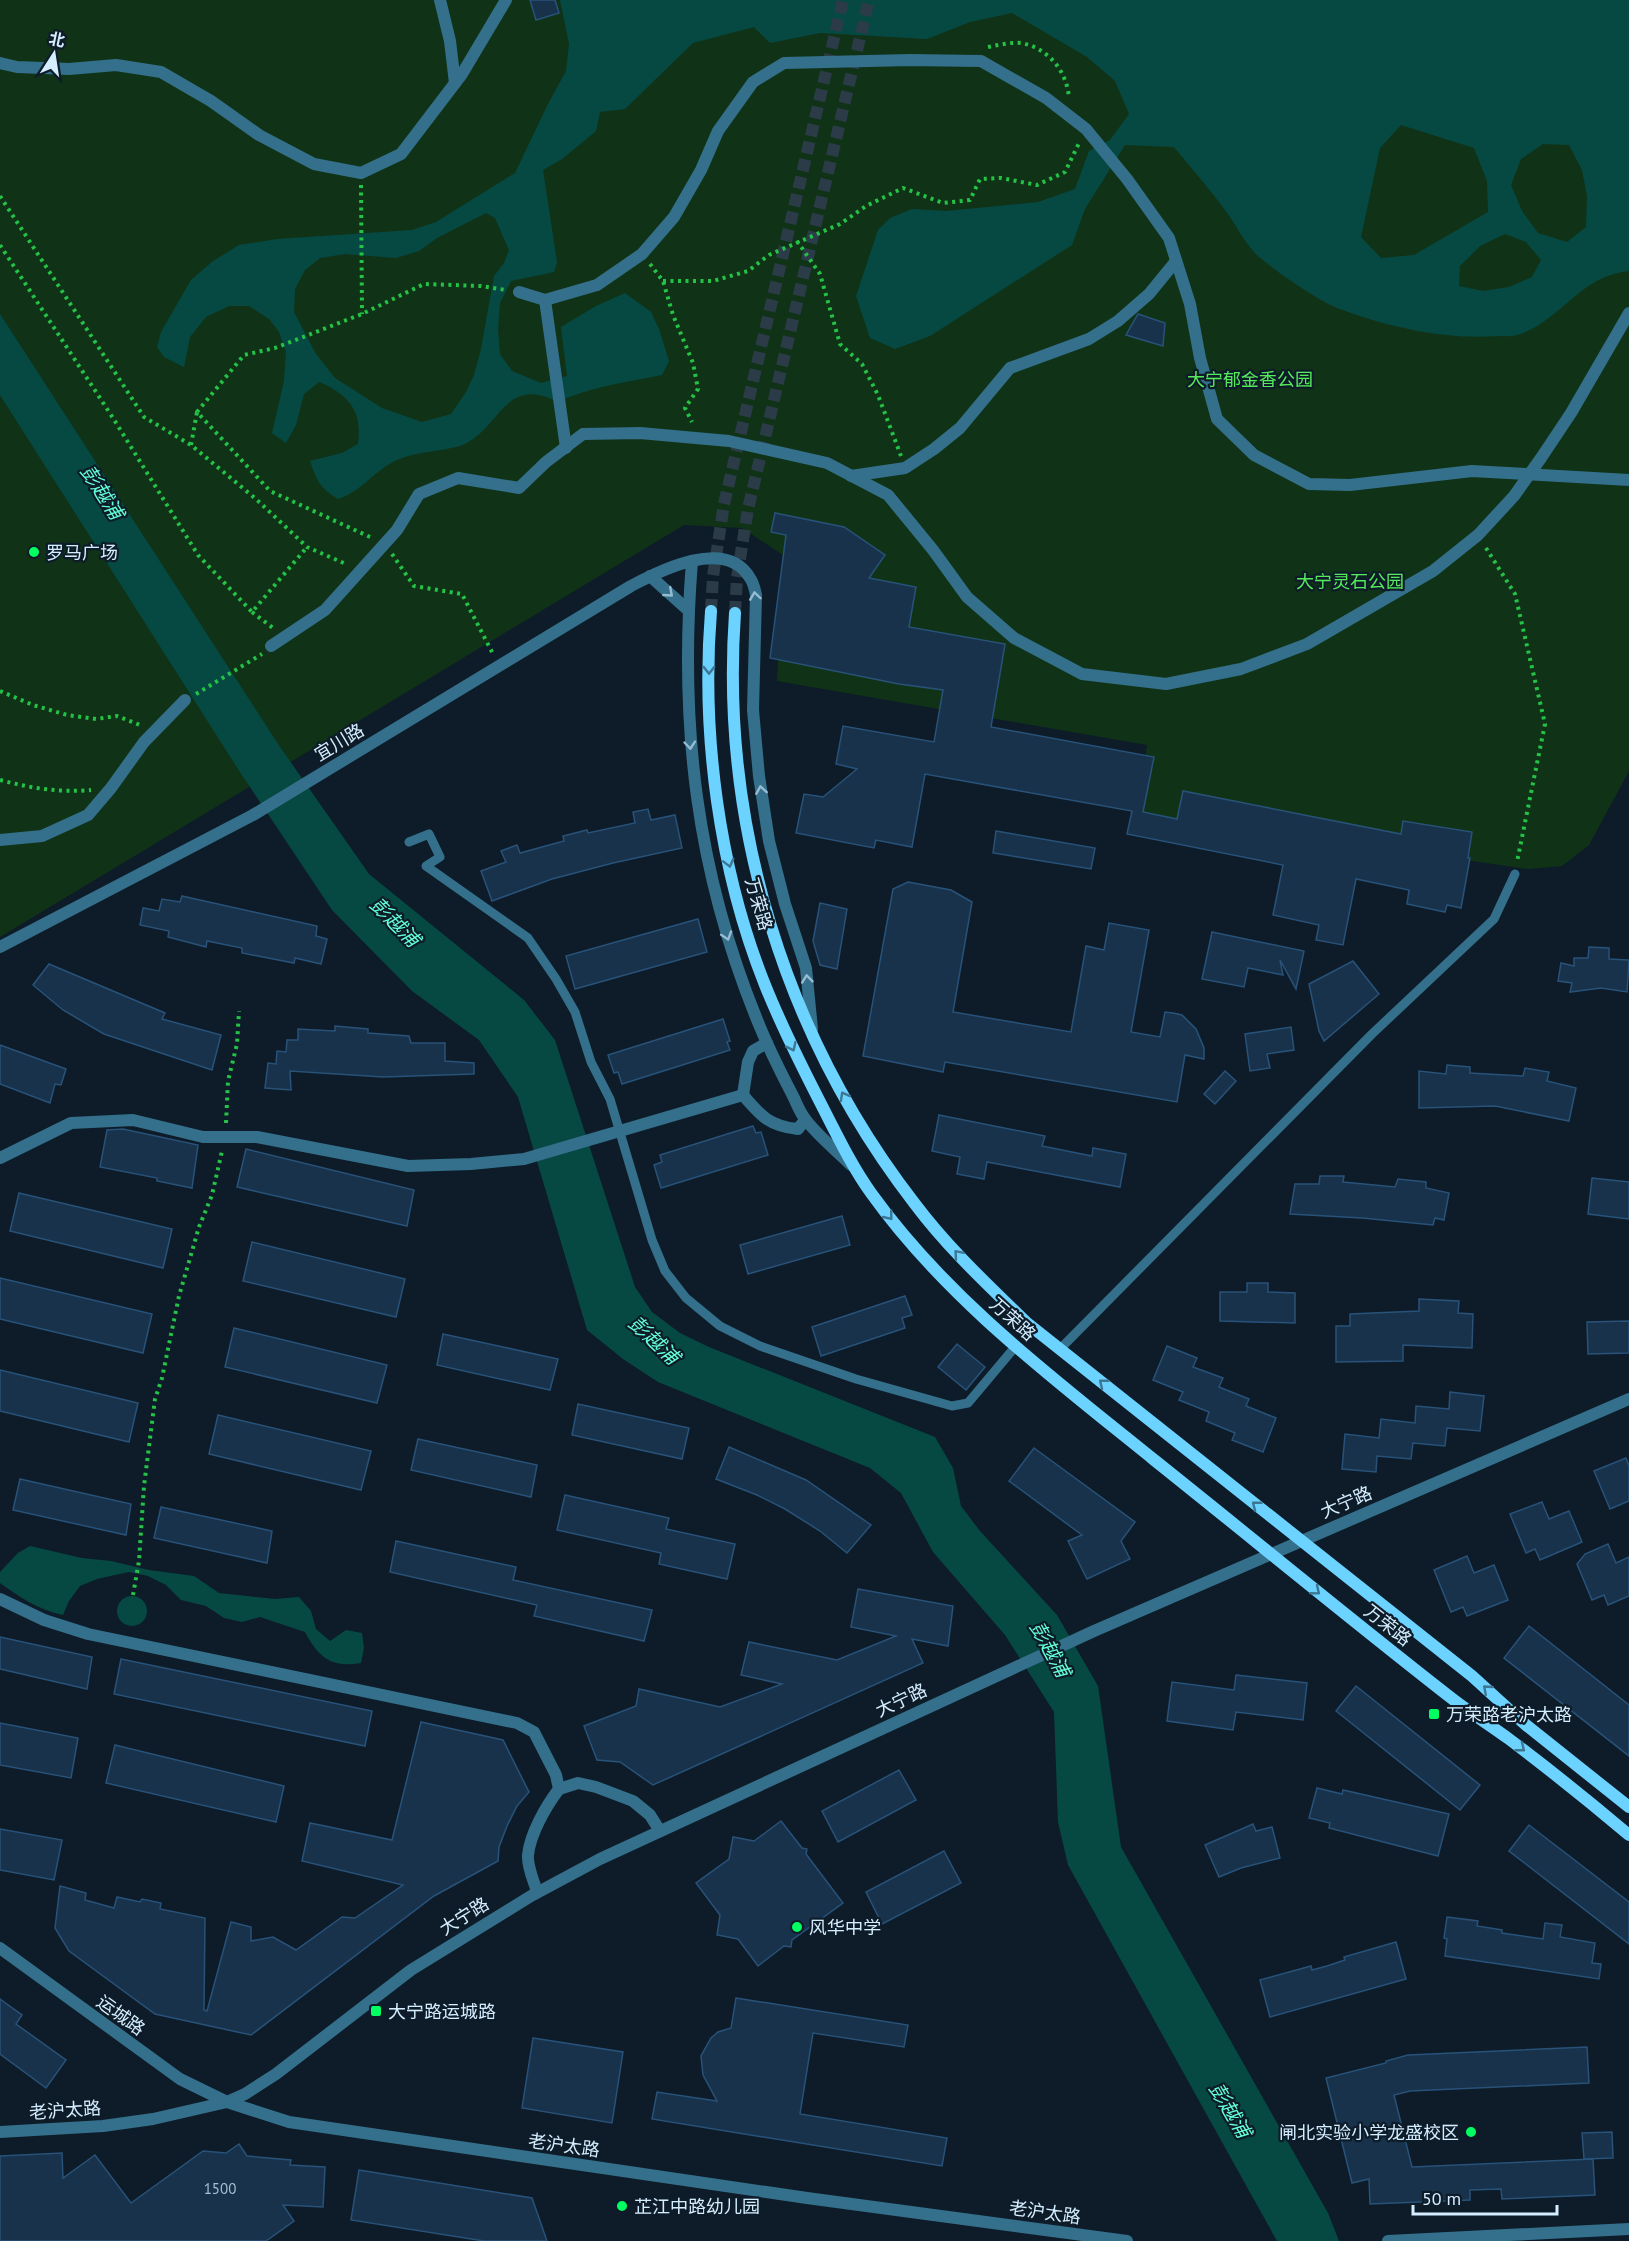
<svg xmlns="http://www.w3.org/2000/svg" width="1629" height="2241" viewBox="0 0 1629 2241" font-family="'PT Sans','Noto Sans SC',sans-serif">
	<rect width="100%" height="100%" fill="#0d1c28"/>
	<polygon fill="#103318" points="0,0 1629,0 1629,771 1589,845 1562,866 1528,869 1137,813 1147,745 777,681 783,555 742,528 684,525 0,937"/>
	<g fill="#064943" fill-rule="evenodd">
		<path d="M560 0H1629V271C1581 275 1560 321 1520 334 1514 337 1504 336 1498 336 1445 340 1387 327 1337 308 1319 301 1267 266 1254 252 1243 240 1235 223 1225 210 1209 188 1191 168 1174 147L1125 145 1085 209 1072 245 930 336 895 349 870 338 856 296 878 230 890 218 912 209 946 211 1038 202 1075 189 1089 151 1110 140 1129 114 1115 81 1087 57 1012 13 970 22 927 39 820 33 770 43 754 27 693 43 625 109 600 112 596 131 562 159 543 170 557 262 554 272 511 281 500 303 498 329 500 354 512 371 541 383 567 376 561 327 596 306 625 293 651 312 659 329 669 361 662 375C628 382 589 387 558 402 506 376 502 423 467 443 449 452 417 450 395 461 374 471 361 492 338 499 320 488 317 481 310 461L342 453 358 444C363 411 348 394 319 382L304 394 296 425 286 443 272 433 284 381 286 352 279 332 269 319 249 306H229L206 317 190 337 184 367 164 357 157 347 161 332 191 280 213 261 239 245 277 239 412 230 436 222 515 173 548 104 566 71 569 44ZM1401 125 1474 148 1487 181 1488 212 1414 255 1381 258 1361 237 1380 148ZM1543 144 1569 145 1582 170 1587 196 1586 227 1567 242 1538 233 1522 211 1511 185 1521 159ZM486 213 495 218 509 250 504 263 494 276 481 349 474 375 466 392 451 414 422 422 382 408 335 378 316 354 294 312 295 289 305 270 320 258 345 254 396 258 419 251 437 238ZM1505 234 1526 242 1541 260 1532 277 1509 287 1483 291 1459 286 1460 266 1480 246Z"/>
		<polygon points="0,314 278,744 369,874 524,1000 555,1040 635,1287 652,1312 680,1333 709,1347 935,1437 953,1468 961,1506 980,1531 1057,1615 1098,1686 1121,1847 1328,2213 1339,2241 1277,2241 1068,1865 1058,1822 1054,1712 1005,1635 933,1552 901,1493 870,1468 658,1382 623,1359 587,1330 518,1097 479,1040 412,991 332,910 238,769 0,395"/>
		<path d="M30 1546 82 1558 111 1561 149 1570 194 1576 219 1593 275 1599 299 1597 311 1611 316 1629 330 1641 346 1630 362 1633 364 1648 361 1663C331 1668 319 1658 305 1632L260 1617 242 1622 224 1618 206 1606 181 1600 166 1585 148 1576 129 1572 97 1579 80 1586 69 1601 63 1615C38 1610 20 1597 0 1583V1572L18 1553Z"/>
		<circle cx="132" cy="1611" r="15"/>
	</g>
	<g fill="#18324b" stroke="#285279" stroke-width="1.5">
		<polygon points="530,0 555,0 559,13 536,20"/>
		<polygon points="1138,314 1165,323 1163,346 1126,335"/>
		<polygon points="775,513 844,527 885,555 869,578 916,587 909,627 1005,644 991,727 1154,757 1143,812 1177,819 1183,791 1401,834 1403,821 1472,832 1468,858 1470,858 1461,908 1447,905 1445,912 1407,904 1409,890 1356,879 1343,945 1316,940 1319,925 1273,915 1283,865 1127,834 1132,811 925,774 912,847 876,840 874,848 796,833 804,794 823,797 857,769 836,764 843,726 934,742 943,690 899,684 770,658 786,535 771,532"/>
		<polygon points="648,809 651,820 675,815 682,848 613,863 552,879 492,901 481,871 506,862 501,851 517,845 520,853 564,841 563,836 587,830 588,833 635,823 633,812"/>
		<polygon points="996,831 1095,848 1091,869 993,853"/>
		<polygon points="908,882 951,890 972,902 953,1012 1071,1032 1086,946 1104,950 1109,923 1149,930 1131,1032 1160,1037 1165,1012 1173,1013 1182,1015 1196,1029 1204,1048 1204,1059 1185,1055 1177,1102 945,1062 943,1072 863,1056 893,889"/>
		<polygon points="182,896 317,926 316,936 327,939 321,964 295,958 294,963 242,953 242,948 207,941 206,947 168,937 169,931 140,925 143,908 159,911 162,899 180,902"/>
		<polygon points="820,903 847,909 837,969 820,965 813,941"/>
		<polygon points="698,919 707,952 575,989 566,956"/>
		<polygon points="1212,932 1304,951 1296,989 1280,960 1283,975 1248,968 1244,987 1202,979"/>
		<polygon points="1589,947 1609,948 1609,959 1629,960 1627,992 1601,988 1570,992 1572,983 1558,981 1561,963 1574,966 1574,958 1588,958"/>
		<polygon points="1353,961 1379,994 1324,1041 1319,1031 1309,984"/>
		<polygon points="49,964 165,1013 162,1019 221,1035 212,1070 104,1034 63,1010 33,985"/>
		<polygon points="723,1019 730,1041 727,1042 730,1050 622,1084 618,1072 614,1073 608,1055"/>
		<polygon points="335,1026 368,1029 368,1033 409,1036 411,1043 445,1043 445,1061 474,1063 474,1074 383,1077 290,1071 291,1090 265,1088 268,1063 276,1064 277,1051 286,1052 287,1040 298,1040 298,1029 335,1031"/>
		<polygon points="1291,1027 1294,1050 1267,1054 1270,1068 1250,1071 1245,1034"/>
		<polygon points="0,1045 66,1069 61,1085 55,1084 50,1103 0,1084"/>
		<polygon points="1447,1065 1470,1067 1470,1073 1523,1076 1525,1068 1549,1072 1547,1081 1576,1088 1569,1121 1495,1106 1419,1108 1419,1071 1446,1074"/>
		<polygon points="1225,1071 1236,1081 1215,1104 1204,1094"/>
		<polygon points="939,1115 1045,1136 1042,1146 1092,1156 1093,1148 1126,1154 1120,1187 987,1162 984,1179 957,1174 960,1157 932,1151"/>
		<polygon points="753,1126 756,1133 761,1132 768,1155 661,1188 654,1165 662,1162 660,1155"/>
		<polygon points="123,1129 198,1145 192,1188 157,1181 157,1178 100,1167 107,1130"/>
		<polygon points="246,1149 414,1190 407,1226 237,1187"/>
		<polygon points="1320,1176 1344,1176 1343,1182 1395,1187 1398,1179 1426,1182 1426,1188 1449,1193 1444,1220 1435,1218 1433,1225 1362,1218 1290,1214 1295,1184 1319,1184"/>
		<polygon points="1592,1178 1629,1182 1629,1219 1588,1214"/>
		<polygon points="19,1193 172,1229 163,1268 10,1231"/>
		<polygon points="842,1216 850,1245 748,1274 740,1245"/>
		<polygon points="252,1242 405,1279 396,1317 243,1281"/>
		<polygon points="0,1278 152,1314 143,1353 0,1319"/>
		<polygon points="1247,1283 1268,1283 1268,1292 1295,1293 1295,1323 1220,1321 1220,1292 1247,1292"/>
		<polygon points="905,1296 912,1315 902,1318 905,1328 821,1356 812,1327"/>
		<polygon points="1419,1299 1459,1301 1458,1313 1473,1314 1472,1348 1403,1345 1403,1361 1336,1362 1336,1326 1350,1326 1350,1314 1419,1311"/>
		<polygon points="1629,1321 1629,1353 1588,1354 1587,1322"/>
		<polygon points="234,1328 387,1365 377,1403 225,1367"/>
		<polygon points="443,1334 558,1359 550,1390 437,1365"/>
		<polygon points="957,1344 985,1367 966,1390 938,1367"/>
		<polygon points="1167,1346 1197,1358 1193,1367 1223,1378 1219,1387 1249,1399 1246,1406 1276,1418 1263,1452 1232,1440 1235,1433 1206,1421 1209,1412 1179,1400 1183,1392 1153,1380"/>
		<polygon points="0,1370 138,1403 129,1442 0,1411"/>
		<polygon points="1450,1392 1484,1396 1480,1431 1447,1428 1445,1446 1413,1443 1411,1459 1377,1456 1376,1472 1342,1469 1345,1434 1379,1438 1381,1419 1415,1423 1416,1406 1449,1409"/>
		<polygon points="578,1404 689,1428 682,1459 572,1435"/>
		<polygon points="218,1415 371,1451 361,1490 209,1454"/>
		<polygon points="418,1439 537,1465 531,1497 411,1470"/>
		<polygon points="729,1447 806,1480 871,1525 847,1553 820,1531 785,1509 757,1495 716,1479"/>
		<polygon points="1034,1448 1135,1522 1121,1541 1130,1559 1087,1579 1068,1541 1082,1535 1009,1481"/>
		<polygon points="1626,1458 1629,1466 1629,1501 1610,1509 1594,1471"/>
		<polygon points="20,1479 131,1504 126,1535 13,1510"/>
		<polygon points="565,1495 669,1518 666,1529 735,1544 727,1579 659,1564 661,1553 557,1530"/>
		<polygon points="1542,1502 1549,1519 1569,1511 1582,1542 1540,1560 1535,1549 1526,1553 1510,1514"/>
		<polygon points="161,1507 272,1531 267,1563 154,1538"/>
		<polygon points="396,1541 516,1567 513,1580 652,1610 644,1641 534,1616 537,1605 390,1572"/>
		<polygon points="1608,1544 1616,1563 1629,1557 1629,1596 1608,1605 1604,1595 1592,1600 1577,1564 1585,1554"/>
		<polygon points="1467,1556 1474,1573 1494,1565 1508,1600 1467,1616 1463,1607 1451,1612 1434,1570"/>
		<polygon points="858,1589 953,1606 948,1646 912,1639 923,1663 653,1785 620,1762 597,1760 584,1726 636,1706 639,1689 720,1707 782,1684 741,1675 749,1642 837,1660 896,1636 851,1627"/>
		<polygon points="1529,1626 1629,1705 1629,1756 1504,1658"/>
		<polygon points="0,1637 92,1657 87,1689 0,1669"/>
		<polygon points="121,1659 372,1711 365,1746 114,1694"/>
		<polygon points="1236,1675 1307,1683 1303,1720 1236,1712 1233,1730 1167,1721 1172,1682 1234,1690"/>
		<polygon points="1356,1686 1480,1785 1460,1810 1336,1711"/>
		<polygon points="421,1722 503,1740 529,1792 517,1806 507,1826 499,1847 498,1861 434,1896 251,2035 155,2014 69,1951 55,1928 60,1886 86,1893 85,1900 114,1908 117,1897 140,1902 142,1899 161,1903 160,1909 205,1918 204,2010 207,2011 231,1922 251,1927 251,1941 273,1937 296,1950 342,1917 355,1918 403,1885 302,1861 310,1823 392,1840"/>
		<polygon points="0,1723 78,1738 71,1778 0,1765"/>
		<polygon points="115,1745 284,1786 276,1822 106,1783"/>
		<polygon points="899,1770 916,1800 838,1842 822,1811"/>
		<polygon points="1317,1788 1342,1794 1343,1790 1449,1814 1438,1856 1329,1828 1330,1823 1309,1818"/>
		<polygon points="781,1821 802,1848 807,1849 806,1854 843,1903 792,1940 791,1947 784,1946 758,1966 738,1939 717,1935 720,1915 696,1883 729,1859 733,1837 754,1841"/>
		<polygon points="1253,1824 1256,1831 1272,1827 1280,1858 1241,1868 1219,1877 1205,1845"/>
		<polygon points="1529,1825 1629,1902 1629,1944 1509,1851"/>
		<polygon points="0,1829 62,1840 54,1880 0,1870"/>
		<polygon points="944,1851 961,1883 882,1924 866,1892"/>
		<polygon points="1447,1917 1478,1921 1477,1926 1502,1930 1502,1933 1543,1939 1545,1923 1562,1925 1560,1937 1595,1943 1592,1963 1601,1964 1599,1979 1445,1956 1447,1939 1444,1938"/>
		<polygon points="1396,1942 1406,1979 1270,2017 1260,1980 1311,1966 1312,1970 1327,1966 1345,1960 1344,1957"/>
		<polygon points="736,1998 908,2025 904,2047 813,2033 800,2114 947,2138 942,2166 652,2119 657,2092 717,2101 703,2075 701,2056 711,2038 718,2032 731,2028"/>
		<polygon points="0,1999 22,2015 16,2024 66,2060 46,2088 0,2054"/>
		<polygon points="533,2038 623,2052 612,2123 522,2108"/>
		<polygon points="1587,2047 1589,2083 1410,2091 1394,2095 1412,2167 1593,2159 1595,2195 1502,2199 1501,2189 1470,2190 1470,2200 1370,2204 1369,2179 1352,2183 1326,2078 1386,2063 1386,2061 1408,2055"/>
		<polygon points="1612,2132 1613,2158 1584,2159 1582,2133"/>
		<polygon points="239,2144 247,2156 291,2160 290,2165 325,2167 323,2207 283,2205 294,2221 266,2241 0,2241 0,2156 62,2153 63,2178 95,2155 131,2203 203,2151 226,2153"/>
		<polygon points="359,2170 532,2198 547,2241 484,2241 351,2220"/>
	</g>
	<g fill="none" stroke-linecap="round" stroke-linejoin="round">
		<g stroke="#2b3c48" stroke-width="12" stroke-dasharray="12 6" stroke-linecap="butt">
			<polyline points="711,611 713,576 724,504 843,0"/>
			<polyline points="735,613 737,578 748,509 869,0"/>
		</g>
		<g stroke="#24c347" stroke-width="4" stroke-dasharray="3 4.5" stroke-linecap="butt">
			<path d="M988 47C999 45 1010 42 1021 43 1049 48 1067 72 1069 98"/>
			<polyline points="361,185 362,314"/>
			<polyline points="0,196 144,417 191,445 256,499 307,547 346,564"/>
			<polyline points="797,241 820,274 840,344 862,364 878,395 901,456"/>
			<polyline points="0,245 113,418 198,555 252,612 307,547"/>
			<polyline points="650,264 663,281 673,315 693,363 698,389 685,408 692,422"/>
			<polyline points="663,281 713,281 748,271 769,255 840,224 866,206 903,188 943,203 970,200 980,179 1001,178 1037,185 1065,172 1079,143"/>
			<polyline points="191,445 197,412"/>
			<polyline points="370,537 270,491 197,412 244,355 275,348 362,314 424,284 481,286 506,290"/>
			<polyline points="1486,548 1515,594 1545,724 1517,862"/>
			<polyline points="392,554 414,586 462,594 493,654"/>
			<polyline points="252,612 273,628"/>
			<polyline points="0,691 33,705 67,715 96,719 117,716 140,725"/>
			<polyline points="196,694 262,654"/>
			<path d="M0 780C31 788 59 793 91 790"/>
			<polyline points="226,1123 228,1081 237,1044 239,1011"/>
			<polyline points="133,1595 139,1561 144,1486 155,1399 162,1378 179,1296 199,1227 212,1195 222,1151"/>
		</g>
		<g stroke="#34708b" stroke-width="9">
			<polyline points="409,842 429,834 440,857 426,866 528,938 556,979 575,1012 591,1062 610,1099 652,1240 665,1271 686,1298 720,1326 760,1346 856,1379 952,1406 968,1403 1015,1347"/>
			<polyline points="1060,1349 1372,1034 1494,919 1515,874"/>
		</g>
		<g stroke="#34708b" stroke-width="12">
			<polyline points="440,0 450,41 455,83"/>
			<polyline points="851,476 905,468 934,449 960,428 1010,368 1089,339 1118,321 1149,294 1176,261"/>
		</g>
		<g stroke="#34708b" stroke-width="12">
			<polyline points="0,63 17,67 69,69 116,65 161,72 211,101 259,135 314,164 361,173 401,154 462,74 506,0"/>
			<polyline points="519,292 545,300 597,285 642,254 674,217 701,170 718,131 753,82 784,63 910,60 981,61 1046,98 1086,129 1127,179 1169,238 1190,304 1200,358 1217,419 1254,455 1309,484 1350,485 1472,471 1629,480"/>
			<polyline points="545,300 566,448"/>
			<path d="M692 561C679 725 696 873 760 1027 770 1051 781 1073 793 1096 797 1104 800 1113 806 1120 818 1136 836 1150 851 1165"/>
			<polyline points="650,576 688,610"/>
			<polyline points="271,646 325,610 397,530 419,494 458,478 519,488 546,462 583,434 640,433 729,441 827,463 888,495 933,550 967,597 1014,638 1082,674 1166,684 1241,669 1307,644 1433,571 1478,535 1514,496 1541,458 1571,413 1629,313"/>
			<polyline points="0,840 42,836 88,815 111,788 144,742 185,700"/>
			<path d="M0 947 253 815 631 586C661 570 726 537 750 578 753 582 755 590 756 595L753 710 759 776 769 841 785 904 806 968 812 1029"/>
			<polyline points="743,1095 748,1062 753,1051 767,1043"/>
			<path d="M0 1158 71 1123 133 1120 203 1137H257L408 1166 471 1164 524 1159 743 1095C761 1116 769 1126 798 1129L805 1120"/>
			<path d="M0 1599 44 1620 88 1634 517 1723 534 1732 556 1775 559 1789C546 1806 530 1834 528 1855 527 1867 534 1881 537 1892"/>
			<polyline points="559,1789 578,1783 596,1787 633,1801 650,1815 660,1831"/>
			<polyline points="0,1948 180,2079 227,2102 289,2122 807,2198 1127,2241"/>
			<polyline points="0,2132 103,2126 153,2119 227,2102 245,2094 276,2074 411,1970 531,1896 600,1859 1094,1631 1629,1399"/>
			<polyline points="1388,2241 1629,2229"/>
		</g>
		<g stroke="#6cd2ff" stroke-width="12">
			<path d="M711 611C701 734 719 870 765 985 781 1025 800 1063 820 1102 836 1133 851 1165 871 1193 947 1299 1053 1378 1153 1459 1252 1538 1350 1619 1450 1697 1469 1712 1490 1725 1509 1739 1550 1770 1590 1802 1629 1835"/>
			<path d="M735 613C720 825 785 1036 915 1204 948 1248 988 1285 1027 1323L1472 1676 1526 1725 1629 1807"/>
		</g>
	</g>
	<defs><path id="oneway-chevron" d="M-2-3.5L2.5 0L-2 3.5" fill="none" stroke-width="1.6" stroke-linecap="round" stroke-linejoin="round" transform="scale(1.5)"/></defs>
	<g stroke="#95bcd1">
		<use href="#oneway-chevron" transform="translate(669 593) rotate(41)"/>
		<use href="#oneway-chevron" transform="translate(755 596) rotate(-98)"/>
		<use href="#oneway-chevron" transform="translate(690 745) rotate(85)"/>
		<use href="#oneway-chevron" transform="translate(761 790) rotate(-99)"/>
		<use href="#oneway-chevron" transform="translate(727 936) rotate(72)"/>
		<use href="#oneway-chevron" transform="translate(807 979) rotate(-96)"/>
	</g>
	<g stroke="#3c7794">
		<use href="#oneway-chevron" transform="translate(709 670) rotate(90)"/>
		<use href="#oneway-chevron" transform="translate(729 863) rotate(76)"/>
		<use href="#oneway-chevron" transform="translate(792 1047) rotate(64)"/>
		<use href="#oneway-chevron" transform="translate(844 1096) rotate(-119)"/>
		<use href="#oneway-chevron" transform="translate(889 1216) rotate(51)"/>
		<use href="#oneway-chevron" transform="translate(958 1254) rotate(-131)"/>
		<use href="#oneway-chevron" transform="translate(1103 1383) rotate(-141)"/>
		<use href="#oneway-chevron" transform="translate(1256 1505) rotate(-142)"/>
		<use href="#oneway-chevron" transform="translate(1316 1591) rotate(39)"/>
		<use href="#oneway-chevron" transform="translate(1487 1689) rotate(-139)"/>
		<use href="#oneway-chevron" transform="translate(1521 1748) rotate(38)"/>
	</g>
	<g fill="#01ff61" stroke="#0d1c28" stroke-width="2">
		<circle cx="34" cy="552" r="6"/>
		<rect x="1428" y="1708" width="12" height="12" rx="3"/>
		<circle cx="797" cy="1927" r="6"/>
		<rect x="370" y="2005" width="12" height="12" rx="3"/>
		<circle cx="1471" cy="2132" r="6"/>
		<circle cx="622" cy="2206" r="6"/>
	</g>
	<g text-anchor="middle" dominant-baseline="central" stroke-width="4.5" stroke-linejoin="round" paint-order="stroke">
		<g font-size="15" fill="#a6bfd2">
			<text x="220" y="2188">1500</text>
		</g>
		<g font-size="18" fill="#55ea5a" stroke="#0d1c28">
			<text x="1250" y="379">大宁郁金香公园</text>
			<text x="1350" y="581">大宁灵石公园</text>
		</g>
		<g font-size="18" fill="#d5eeff" stroke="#0d1c28" text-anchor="start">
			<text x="46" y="552">罗马广场</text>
			<text x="1446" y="1714">万荣路老沪太路</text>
			<text x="809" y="1927">风华中学</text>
			<text x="388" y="2011">大宁路运城路</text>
			<text x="1459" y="2132" text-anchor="end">闸北实验小学龙盛校区</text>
			<text x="634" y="2206">芷江中路幼儿园</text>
		</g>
		<g font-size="18" fill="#d5eeff" stroke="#0d1c28">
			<text transform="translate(339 742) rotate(-31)">宜川路</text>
			<text transform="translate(759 904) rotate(74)">万荣路</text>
			<text transform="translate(1013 1319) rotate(42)">万荣路</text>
			<text transform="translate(1346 1502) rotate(-23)">大宁路</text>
			<text transform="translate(1388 1625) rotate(38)">万荣路</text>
			<text transform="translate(901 1700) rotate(-25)">大宁路</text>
			<text transform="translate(464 1916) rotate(-32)">大宁路</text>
			<text transform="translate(121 2015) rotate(36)">运城路</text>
			<text transform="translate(65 2110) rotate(-4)">老沪太路</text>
			<text transform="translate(564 2145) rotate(8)">老沪太路</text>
			<text transform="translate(1045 2212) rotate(8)">老沪太路</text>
		</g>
		<g font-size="20" font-style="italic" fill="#63ffd6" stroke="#0d1c28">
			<text transform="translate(102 492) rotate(57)">彭越浦</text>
			<text transform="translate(395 922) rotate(45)">彭越浦</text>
			<text transform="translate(654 1340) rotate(43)">彭越浦</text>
			<text transform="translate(1050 1649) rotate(61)">彭越浦</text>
			<text transform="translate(1230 2110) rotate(59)">彭越浦</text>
		</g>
	</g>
	<g transform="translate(54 54) rotate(12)" stroke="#0d1c28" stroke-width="4.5" paint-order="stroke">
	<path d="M0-4.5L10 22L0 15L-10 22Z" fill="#d5eeff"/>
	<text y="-9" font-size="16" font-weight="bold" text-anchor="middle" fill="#d5eeff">北</text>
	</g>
	<path d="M1413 2205v9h144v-9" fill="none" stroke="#d5eeff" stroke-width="3"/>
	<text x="1422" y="2205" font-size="18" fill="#d5eeff" stroke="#0d1c28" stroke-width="4.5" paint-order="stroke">50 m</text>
</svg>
